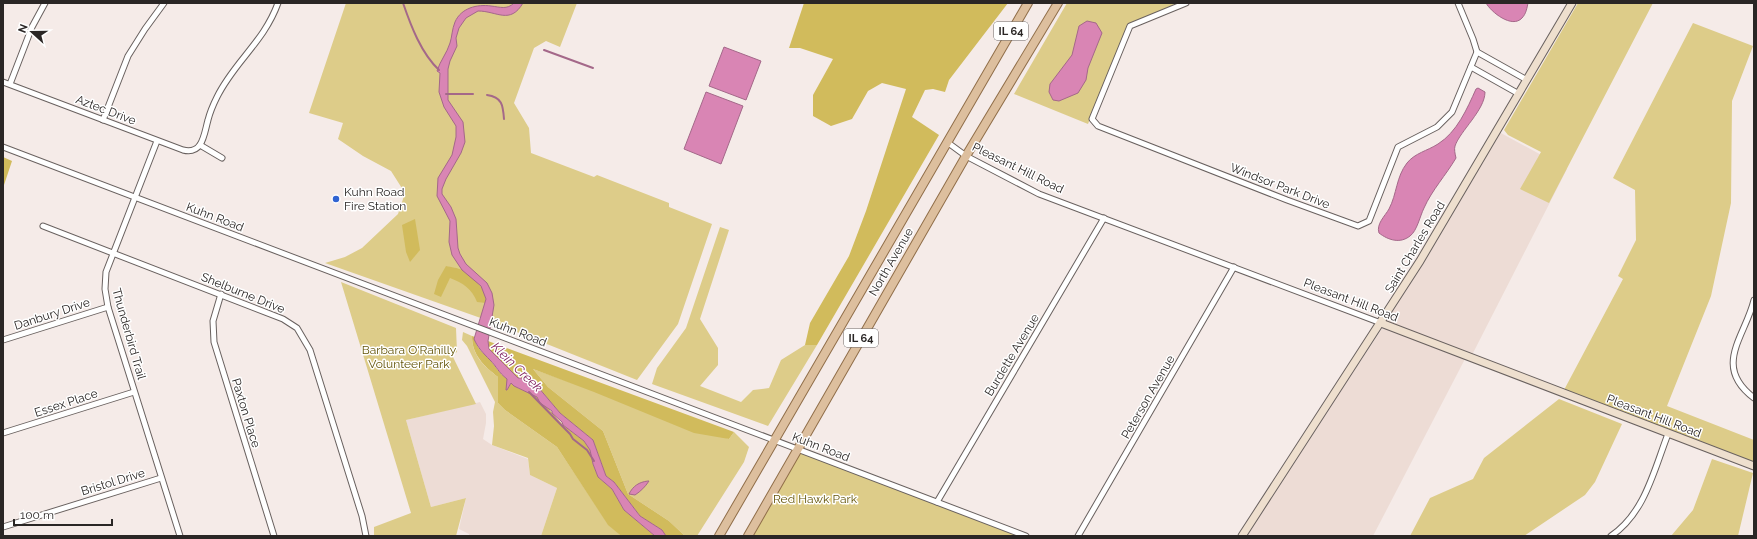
<svg xmlns="http://www.w3.org/2000/svg" width="1757" height="539" viewBox="0 0 1757 539" font-family="Raleway,sans-serif">
	<rect width="100%" height="100%" fill="#f5ebe8"/>
	<g fill="#eddcd5">
		<polygon points="1499,132 1567,169 1472,355 1384,322 1421,267"/>
		<polygon points="1383,327 1465,359 1373,536 1245,536"/>
		<polygon points="480,402 486,414 486,423 483,439 492,445 528,459 530,475 557,488 541,536 469,536 469,534 459,529 466,498 431,507 406,420"/>
	</g>
	<g fill="#ddcc89">
		<polygon points="346,3 577,3 560,47 546,41 534,48 514,103 529,128 531,153 594,177 597,175 669,203 669,207 712,224 678,324 637,380 492,322 325,263 345,257 362,248 398,214 405,193 391,171 363,156 338,139 343,123 309,113"/>
		<polygon points="1067,3 1177,3 1127,26 1088,124 1014,94"/>
		<polygon points="1578,3 1653,3 1549,203 1520,189 1541,152 1508,135 1504,130"/>
		<polygon points="1693,23 1753,46 1732,101 1731,203 1711,296 1667,406 1754,440 1754,464 1564,390 1623,279 1618,276 1636,240 1635,190 1613,178"/>
		<polygon points="720,227 729,230 700,319 718,348 718,365 700,386 741,402 753,390 769,388 781,360 805,345 817,345 768,426 652,384 657,368 686,328"/>
		<polygon points="341,282 456,328 457,352 452,355 476,404 406,420 431,507 466,498 456,536 374,536 374,527 411,513"/>
		<path d="M463 332 472 336C472 356 484 366 498 377V403L505 410 557 447 608 524 621 536H541L557 488 530 475 528 458 492 445 494 426 493 412 495 402 467 346 462 340Z"/>
		<polygon points="533,369 729,439 734,432 749,447 744,462 697,536 685,536 669,521 628,494 603,431 548,387"/>
		<polygon points="1559,399 1622,424 1595,482 1585,495 1524,536 1410,536 1430,498 1473,479 1484,458"/>
		<polygon points="799,452 1024,536 751,536"/>
		<polygon points="1712,459 1753,473 1738,536 1671,536 1693,510"/>
	</g>
	<g fill="#d1bb5c">
		<polygon points="804,3 1008,3 949,80 945,92 933,89 925,90 912,117 939,135 817,345 805,345 810,323 849,256 866,211 906,89 882,83 868,91 852,119 831,126 813,116 813,95 833,59 800,48 789,48"/>
		<polygon points="3,157 12,161 3,188"/>
		<polygon points="415,219 420,250 410,262 406,252 402,225"/>
		<path d="M446 266C451 267 458 268 462 270 473 277 487 289 486 303L477 302C472 289 463 283 450 278L441 297 434 294 438 280Z"/>
		<path d="M472 336 475 337C475 348 484 353 490 360 496 367 499 373 507 379V390L511 383 518 388 538 397 563 425 584 441 590 450 593 464 598 477 612 489 624 510 655 536H621L608 525 557 447 505 410 498 403V377C484 366 472 355 472 336Z"/>
		<polygon points="488,341 734,432 729,439 694,433 594,392 533,369 548,387 603,431 628,494 669,521 685,536 666,536 662,530 640,516 614,482 606,476 593,440 560,413 538,387 518,378 493,355 489,349"/>
	</g>
	<g fill="#d985b4" stroke="#a46889">
		<path d="M514 3H523C510 25 497 11 478 11L466 18 459 28 456 38 457 46 450 61 448 69V100L463 122 465 142 461 153 446 179 442 189V194L451 207 456 219 458 248 460 254 466 264 487 283 492 293 494 305 488 341 489 349 518 378H523L538 387 560 413 593 440 606 476 614 482 640 516 662 530 666 536H655L624 510 612 489 598 477 593 464 590 450 584 441 563 425 562 422 552 413V411L540 403 537 397 514 386 511 383 507 390H506L507 379C498 372 497 367 490 360 483 353 478 348 474 339L486 299 481 286 462 270 452 255 449 242 450 221 437 196 438 178 452 155 456 137V126L444 107 439 92 440 73 437 71C440 61 447 53 450 43 452 37 452 29 455 22 461 8 477 4 491 6 500 7 507 10 514 3Z"/>
		<path d="M1486 3H1528C1527 8 1526 14 1522 18 1512 29 1491 12 1486 3Z"/>
		<polygon points="1087,21 1096,23 1102,33 1088,68 1086,80 1078,93 1059,101 1053,100 1049,92 1050,84 1072,55 1079,26"/>
		<polygon points="724,47 761,61 746,100 709,86"/>
		<path d="M1478 88 1485 92C1485 110 1460 131 1455 146 1454 149 1455 154 1456 158 1446 175 1432 190 1424 208 1420 216 1417 231 1410 236 1400 244 1388 240 1379 233 1376 224 1385 216 1389 209 1397 194 1396 177 1407 163 1415 153 1427 151 1438 144 1457 132 1467 109 1476 89Z"/>
		<polygon points="706,92 743,106 721,164 684,149"/>
		<path d="M648 481H649C645 487 641 491 635 495L629 494C633 486 639 482 648 481Z"/>
	</g>
	<g fill="none" stroke-linecap="round" stroke-linejoin="round">
		<g stroke="#a46889" stroke-width="2">
			<path d="M403 3C411 26 421 53 439 70"/>
			<polyline points="544,50 593,68"/>
			<polyline points="446,94 473,94"/>
			<path d="M487 95C502 97 503 105 504 119"/>
			<polyline points="529,392 570,434 573,439 587,450 594,461"/>
		</g>
		<g stroke="#69615f" stroke-width="7">
			<g id="street">
				<polyline points="1186,3 1130,26 1092,119 1098,126 1287,200 1358,226 1369,221 1398,147 1437,127 1452,112 1477,52 1473,39 1458,3"/>
				<polyline points="1477,52 1527,80"/>
				<polyline points="1471,67 1519,94"/>
				<path d="M3 82 183 150C203 155 204 134 208 120 210 112 213 105 217 97 234 62 264 42 278 3"/>
				<polyline points="10,84 32,27 45,3"/>
				<polyline points="103,120 128,56 145,29 164,3"/>
				<polyline points="157,141 106,272 105,289 108,307 180,536"/>
				<polyline points="947,142 966,156 1039,194 1381,323"/>
				<polyline points="200,145 222,158"/>
				<polyline points="3,147 1026,536"/>
				<polyline points="43,226 283,319 297,328 310,350 362,516 366,536"/>
				<polyline points="221,294 213,321 214,342 274,536"/>
				<path d="M1754 300C1745 337 1712 366 1754 398"/>
				<polyline points="3,340 108,307"/>
				<polyline points="3,433 134,392"/>
				<polyline points="937,502 1104,218"/>
				<polyline points="3,527 161,478"/>
				<polyline points="1078,536 1234,267"/>
				<path d="M1611 536C1645 513 1654 470 1668 434"/>
			</g>
		</g>
		<g stroke="#69615f" stroke-width="9">
			<g id="secondary">
				<polyline points="1381,323 1754,466"/>
				<polyline points="1242,536 1420,261 1572,3"/>
			</g>
		</g>
		<g stroke="#906e49" stroke-width="10">
			<g id="primary">
				<polyline points="719,536 1028,3"/>
				<polyline points="748,536 966,156 1058,3"/>
			</g>
		</g>
		<use href="#street" stroke="#fff" stroke-width="5"/>
		<use href="#secondary" stroke="#eedfce" stroke-width="7"/>
		<use href="#primary" stroke="#ddbf9e" stroke-width="8"/>
	</g>
	<circle fill="#3063d2" stroke="#fff" stroke-width="1.5" cx="336" cy="199" r="4"/>
	<g text-anchor="middle" dominant-baseline="central" stroke-width="3" stroke-linejoin="round" paint-order="stroke">
		<g fill="#fff" stroke="#6a6766" stroke-width="1">
			<rect x="994" y="22" width="34" height="18" rx="3"/>
			<rect x="844" y="329" width="34" height="18" rx="3"/>
		</g>
		<g font-size="11" font-weight="bold" fill="#2a2625">
			<text x="1011" y="31">IL 64</text>
			<text x="861" y="338">IL 64</text>
		</g>
		<g font-size="12" fill="#2a2625" stroke="#fff">
			<text transform="translate(106 110) rotate(21)">Aztec Drive</text>
			<text transform="translate(1018 168) rotate(26)">Pleasant Hill Road</text>
			<text transform="translate(1280 186) rotate(21)">Windsor Park Drive</text>
			<text transform="translate(215 217) rotate(21)">Kuhn Road</text>
			<text transform="translate(1415 247) rotate(-59)">Saint Charles Road</text>
			<text transform="translate(891 262) rotate(-60)">North Avenue</text>
			<text transform="translate(243 293) rotate(22)">Shelburne Drive</text>
			<text transform="translate(1351 300) rotate(21)">Pleasant Hill Road</text>
			<text transform="translate(52 314) rotate(-18)">Danbury Drive</text>
			<text transform="translate(518 332) rotate(21)">Kuhn Road</text>
			<text transform="translate(129 334) rotate(74)">Thunderbird Trail</text>
			<text transform="translate(1012 355) rotate(-59)">Burdette Avenue</text>
			<text transform="translate(1148 397) rotate(-60)">Peterson Avenue</text>
			<text transform="translate(66 403) rotate(-18)">Essex Place</text>
			<text transform="translate(246 413) rotate(73)">Paxton Place</text>
			<text transform="translate(1654 416) rotate(21)">Pleasant Hill Road</text>
			<text transform="translate(821 447) rotate(21)">Kuhn Road</text>
			<text transform="translate(113 482) rotate(-17)">Bristol Drive</text>
		</g>
		<g font-size="12" fill="#2a2625" stroke="#fff" text-anchor="start">
			<text x="344" y="192">Kuhn Road<tspan x="344" dy="14">Fire Station</tspan></text>
		</g>
		<g font-size="12" fill="#635408" stroke="#fff">
			<text x="409" y="350">Barbara O'Rahilly<tspan x="409" dy="14">Volunteer Park</tspan></text>
			<text x="815" y="499">Red Hawk Park</text>
		</g>
		<g font-size="13" font-style="italic" fill="#7b1859" stroke="#fff">
			<text transform="translate(517 367) rotate(44)">Klein Creek</text>
		</g>
	</g>
	<rect width="1757" height="539" fill="none" stroke="#2a2625" stroke-width="8"/>
	<g transform="translate(32 32) rotate(291)" stroke="#ffffff" stroke-width="3" paint-order="stroke">
	<path d="M0-3L7 15L0 10L-7 15Z" fill="#2a2625"/>
	<text y="-6" font-size="11" font-weight="bold" text-anchor="middle" fill="#2a2625">N</text>
	</g>
	<path d="M14 519v6h98v-6" fill="none" stroke="#2a2625" stroke-width="2"/>
	<text x="20" y="519" font-size="12" fill="#2a2625" stroke="#ffffff" stroke-width="3" paint-order="stroke">100 m</text>
</svg>
